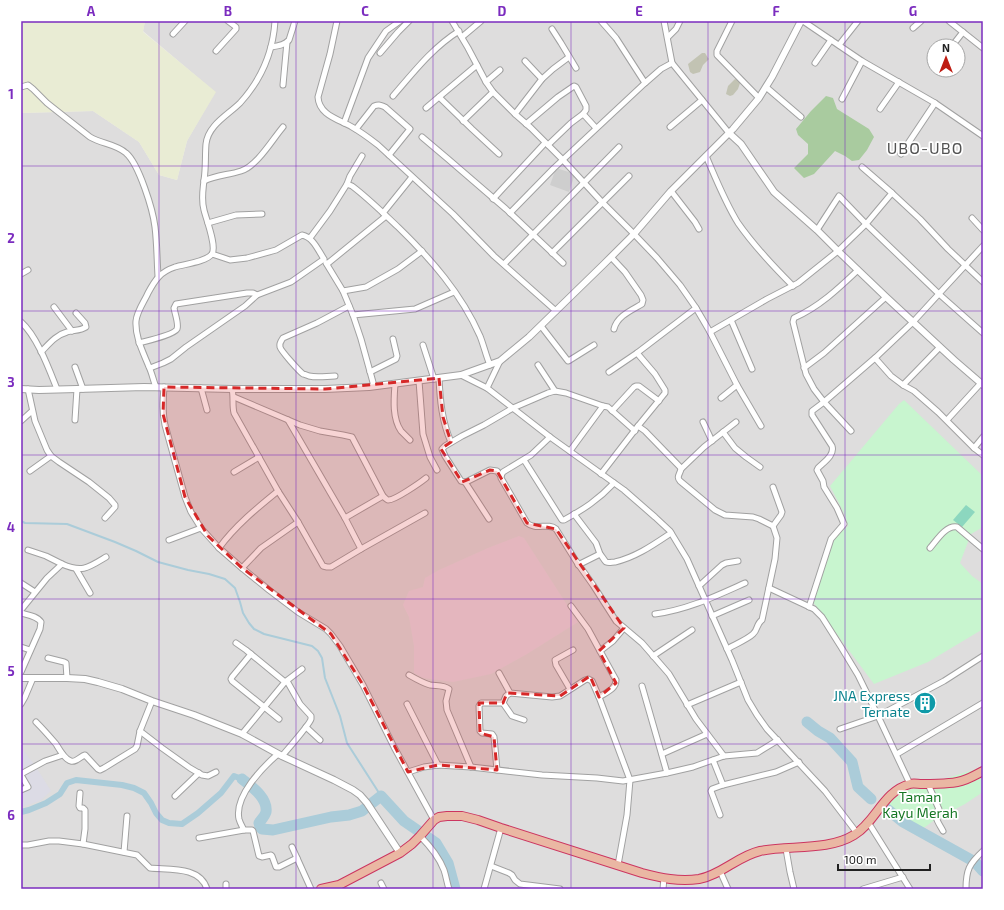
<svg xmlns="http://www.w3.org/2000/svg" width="1004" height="910" viewBox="0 0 1004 910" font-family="'Exo 2',sans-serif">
	<rect width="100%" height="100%" fill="#efede7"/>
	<path fill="#dedddd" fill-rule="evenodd" d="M145 21H983V889H21V113L93 111 139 142 159 175 177 180 187 141 215 92 143 31ZM934 46H958V70H934Z"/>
	<polygon fill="#e8dae4" points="519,536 524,538 578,622 527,654 491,674 453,682 423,678 414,673 414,646 409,617 403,605 409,591 423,587 425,578 439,570 488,548"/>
	<polygon fill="#cecece" points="556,168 575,174 569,192 550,185"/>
	<g fill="#c2c3b3">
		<polygon points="702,53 705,53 708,58 709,59 703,65 700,72 693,74 690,72 688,64"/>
		<polygon points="735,79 738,80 740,83 738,89 733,95 730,96 726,94 728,86"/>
	</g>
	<polygon fill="#e9ecd4" points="21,21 145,21 143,32 216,92 187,141 177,180 159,175 139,142 93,111 21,113"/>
	<polygon fill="#a9cb9f" points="826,96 833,98 837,109 869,129 874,137 867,150 859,160 852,161 845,156 835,151 814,174 804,178 794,168 808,154 808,144 798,135 796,129 811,111"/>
	<g fill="#c8f5cf">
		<polygon points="904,400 983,476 983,527 971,534 960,563 972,576 983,584 983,629 928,662 874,684 813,602 835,537 848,526 845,515 830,486 899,404"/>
		<polygon points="983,767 983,792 965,804 936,819 921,830 903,820 889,809 889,799 910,783 944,779"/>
	</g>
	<polygon fill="#8cd7bf" points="966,505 975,512 962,527 953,520"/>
	<polygon fill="#dcdbe5" points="21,747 36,767 51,791 40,801 21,807"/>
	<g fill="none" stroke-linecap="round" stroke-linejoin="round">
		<polyline stroke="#abccd9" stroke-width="2" points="21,521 25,523 67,524 115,542 136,551 158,562 188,570 209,574 225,579 235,588 240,602 243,613 249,623 254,629 264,634 312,646 318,651 322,658 325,678 340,716 347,743 381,796"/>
		<polyline stroke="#abccd9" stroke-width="6" points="21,812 29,810 46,803 60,794 67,783 76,780 122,785 134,788 144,793 151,803 156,813 162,820 169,823 182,824 198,813 221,793 234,776 242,779"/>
		<g stroke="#abccd9" stroke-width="11">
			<polyline points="807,722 818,731 830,738 852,762 858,787 871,799"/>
			<path d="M242 779C252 787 268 798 266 812 265 816 261 820 259 823L260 827 262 829 273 830 331 817 349 815 362 811 381 796 404 821 436 843 448 863 455 889"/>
			<polyline points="887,809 903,822 975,862 983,871"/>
		</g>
		<g stroke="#a1a1a1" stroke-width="7">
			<g id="minor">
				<path d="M337 21 330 54 318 97C319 115 338 119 352 127 361 132 369 138 378 145L453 214 494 256 556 311"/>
				<polyline points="452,21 468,48 486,82 493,92 515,114 531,128 563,160 600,200 634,234 657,258 680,285 696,308 710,332 767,299 798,283 838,251 866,224 939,294 983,333"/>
				<polyline points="601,21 616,38 645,83 661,69 672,63"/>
				<polyline points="664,21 672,63 729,133"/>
				<polyline points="732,21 717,51 717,55 759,98"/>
				<polyline points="803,21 862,61 935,103 983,136"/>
				<polyline points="949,21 983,48"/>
				<polyline points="913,28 921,21"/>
				<polyline points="552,29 561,43 576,68"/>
				<polyline points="173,34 185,21"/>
				<polyline points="462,37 481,21"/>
				<polyline points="668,37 676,29 680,21"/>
				<polyline points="839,45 858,21"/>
				<polyline points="952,46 963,32"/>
				<path d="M271 47C278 46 285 45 289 40L295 21"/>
				<polyline points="216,51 236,29 236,27 228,21"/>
				<polyline points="380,53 398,32 409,21"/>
				<polyline points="525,61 542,79"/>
				<polyline points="815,63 831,40"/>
				<polyline points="477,65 439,97 472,129 499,154"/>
				<polyline points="486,82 500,70"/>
				<polyline points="283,85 287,42"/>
				<path d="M21 87 28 85 33 89 47 103 90 137C102 144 116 144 126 153 139 164 153 210 155 227 157 243 157 260 158 276"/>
				<polyline points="766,87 801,117"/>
				<path d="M393 96C413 73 432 48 459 31"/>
				<polyline points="842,99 862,61"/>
				<polyline points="426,108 439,97"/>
				<polyline points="880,109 899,82"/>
				<polyline points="515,114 542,79 553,69 569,57"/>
				<polyline points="463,121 493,92"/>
				<polyline points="344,123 368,58 386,31 400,21"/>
				<polyline points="526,124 558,97 574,86 576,87 586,106 586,110 583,114"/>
				<polyline points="670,127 702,100"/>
				<path d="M356 129 374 106C379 104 380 105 385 107L410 129 389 155"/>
				<polyline points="422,137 448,159 506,209 563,263"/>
				<polyline points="548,145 571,123 583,114 585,116 596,128"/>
				<polyline points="901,154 935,103"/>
				<path d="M706 156C716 179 725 202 738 223 754 246 773 266 793 286"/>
				<polyline points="862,167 892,193"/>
				<path d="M204 181C216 175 229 175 241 171 257 166 272 140 283 127"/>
				<polyline points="347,184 350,176 362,156"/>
				<polyline points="671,191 695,222 699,229"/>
				<polyline points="493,199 545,143"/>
				<polyline points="383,213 412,177"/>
				<polyline points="510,213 554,168 645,83"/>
				<polyline points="972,218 983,230"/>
				<polyline points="208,223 236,215 262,214"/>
				<polyline points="817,230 839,196 866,224 892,193 920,219 948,249 983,282"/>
				<path d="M310 238 330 211 347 184 352 186C368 198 383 213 398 227 431 259 461 293 480 336 484 346 486 356 490 365"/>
				<polyline points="983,246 913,322 875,358 891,376 903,385 914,391 938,412 974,448 983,455"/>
				<polyline points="552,253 629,176"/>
				<path d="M212 254 230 260 247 258 276 250 302 235C313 237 318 250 324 259L291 282 257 295"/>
				<path d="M611 257 625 272 641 295 643 300 642 304C632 310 617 316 614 329"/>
				<polyline points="326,263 343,291 353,315"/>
				<polyline points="327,264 386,216"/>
				<polyline points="504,264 619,147"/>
				<path d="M858 270C838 289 819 307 794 318L793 322 806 374 814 389 824 402 875 358"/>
				<polyline points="21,274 28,270"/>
				<polyline points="343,291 366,287 398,269 422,251"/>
				<polyline points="54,307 72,331"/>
				<polyline points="731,320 752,369"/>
				<path d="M21 322C37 336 49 369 57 389"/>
				<polyline points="541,326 568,361 570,360 594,345"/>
				<polyline points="710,332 737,385 721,398"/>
				<path d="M139 343C146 341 174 335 177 329 179 324 175 314 174 308L176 304 247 293H253L257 295 245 306 186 347 171 359 163 363 150 368"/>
				<polyline points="423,345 434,379"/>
				<path d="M41 352C49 344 56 335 67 332 73 330 80 331 86 327L85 323 76 313"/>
				<polyline points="538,365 555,391"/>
				<polyline points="75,367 83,389"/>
				<polyline points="804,368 824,353 886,297"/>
				<polyline points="370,372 396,359 397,356 393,339"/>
				<polyline points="609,372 637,353"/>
				<polyline points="461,375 487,388 550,437 624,490 655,517 670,531 687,559 732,660 748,700 757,715 767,729 825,791 857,833"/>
				<path d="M335 376C327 376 318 378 309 376 309 376 304 374 303 374 299 371 281 351 280 347 279 343 281 341 283 338L317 323 349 306"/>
				<path d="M439 378C440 400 442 422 451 442"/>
				<polyline points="419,381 423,434 430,457 437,470"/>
				<path d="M395 384C394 398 392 418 401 431 404 434 407 437 410 440"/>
				<polyline points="737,385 761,426"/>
				<polyline points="903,385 940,347"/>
				<polyline points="374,386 361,339 353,315 415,309 454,292"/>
				<path d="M156 387C153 380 152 373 149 367 143 352 135 337 136 321 137 311 144 302 148 293 155 280 160 272 175 267 185 264 206 262 212 254 217 246 206 219 204 210 201 199 203 191 204 180 206 168 205 156 206 144 208 125 228 115 240 103 261 80 273 52 275 21"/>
				<path d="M164 387C163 400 162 412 165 425L185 497 191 512 201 528 219 548 242 568 269 590 298 612 326 629 331 634 340 646 363 685 394 747 434 820"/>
				<polyline points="201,388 207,410"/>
				<polyline points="487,388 500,361"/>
				<polyline points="28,389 35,421 47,450 51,456 59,462 89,482 109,498 115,505 115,507 105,518"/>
				<path d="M232 389C234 397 232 405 234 413L278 491 298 522 323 566 327 567H331L361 549 425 513"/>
				<path d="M234 397 300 425 320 431 343 435 352 437 383 496C385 498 387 500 388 500 394 501 421 482 426 478"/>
				<polyline points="612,411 634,387 636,386 639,386 659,401"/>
				<polyline points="75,420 77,389"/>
				<polyline points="288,420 345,518 383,496"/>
				<polyline points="947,420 981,383"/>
				<polyline points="21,421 32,411"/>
				<polyline points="703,422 712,441"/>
				<polyline points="638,426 665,393 665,390 655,374 637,353 696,308"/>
				<polyline points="723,432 735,448 746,457 760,467"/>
				<path d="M550 437 531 455 503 472 501 476V478L527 523C536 531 548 522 556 529L576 561 593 585 616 621 642 643 669 674 696 719 724 756"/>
				<polyline points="974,448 983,437"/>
				<polyline points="570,451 603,406 608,407 635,431"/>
				<path d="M524 460 562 520H564C584 509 598 500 614 483"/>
				<polyline points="681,469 704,447 736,422"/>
				<polyline points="30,471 51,456"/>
				<polyline points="234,472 259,457"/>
				<path d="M601 474 638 426 645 431 680 467 681 469C680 474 676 477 680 481L715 510 725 515 753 517 759 519 773 526 777 538 775 559 762 620C756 624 758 630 753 634 748 639 734 645 727 649"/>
				<polyline points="501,476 497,471 490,470 468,481 465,482 461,481 445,456 442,449 445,446 462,436 484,425 513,408 548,393 555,391 566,393 603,406"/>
				<polyline points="465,482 489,519"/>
				<polyline points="773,487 782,512 781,515 773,526"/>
				<polyline points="574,514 596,543 600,554"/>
				<polyline points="345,518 361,549"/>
				<polyline points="169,540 201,528"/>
				<path d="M219 548C235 526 257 508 278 491"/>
				<path d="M930 548C937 540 946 525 957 527L983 549"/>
				<path d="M62 564C82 573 88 568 106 557"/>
				<path d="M578 565 600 554C602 556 604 560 606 562 609 563 612 562 615 562 636 557 653 545 671 533"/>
				<polyline points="242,568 261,548 298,522"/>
				<polyline points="76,569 90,593"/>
				<polyline points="21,583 35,592"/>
				<polyline points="699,586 722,565 726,563 738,561"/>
				<polyline points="769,588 814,609 822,617 841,647 858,675 878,716 840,729"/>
				<polyline points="571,606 588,629 600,651"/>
				<path d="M809 607 831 539 844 524 837 508 824 487 823 481 817 470 818 468C824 462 835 455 832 446L812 415V411L824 402 851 431"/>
				<polyline points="21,610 47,578 62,564 46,556 28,550"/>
				<path d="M21 613C28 615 37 616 41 622L40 629 21 672"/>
				<path d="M655 614C687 610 716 596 745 583"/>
				<polyline points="712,616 749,600"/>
				<polyline points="236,643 246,650 285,682"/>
				<polyline points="21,647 30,650"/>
				<polyline points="251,654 232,677 231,679 232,681 279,719"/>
				<polyline points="653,656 692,630"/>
				<polyline points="48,658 64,662 66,663 67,678"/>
				<polyline points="499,673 510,693 552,697 560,696 585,680 588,679 592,681 599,697 630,780 627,815 618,865"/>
				<path d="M409 675C416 679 423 683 430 685 437 686 444 685 449 689L446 701 447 710 471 767"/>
				<polyline points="642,686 667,773"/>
				<polyline points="570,689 556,665 555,660 573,650"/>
				<path d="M599 697C607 692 616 689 616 680L600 651 613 641 624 628"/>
				<polyline points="503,703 512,716 524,720"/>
				<polyline points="21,704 25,697 33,678"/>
				<polyline points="407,704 438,765"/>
				<polyline points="687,705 741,682"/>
				<path d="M36 722C43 729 50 737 56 744 59 749 65 760 71 761 75 763 81 756 85 755L98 769 100 770 104 768 135 749 137 746 140 731 152 701"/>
				<polyline points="306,727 320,740"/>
				<polyline points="140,731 162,748 190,768 202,775 208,776 216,772"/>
				<polyline points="242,734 285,682 302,669"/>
				<path d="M278 754C263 767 234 796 239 819 240 823 242 826 244 830H252L253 831 259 856 262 857 271 855 272 856 276 867H279L297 858"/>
				<polyline points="662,754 707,734"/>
				<polyline points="897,754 983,703"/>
				<path d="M282 756C287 750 310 724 311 719 311 718 311 717 311 716L300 704 287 681"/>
				<polyline points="713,760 723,785"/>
				<polyline points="497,770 494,737 492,734 482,733 480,731 479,706 481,703 503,703 506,696 510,693"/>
				<polyline points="408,772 424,767 438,765 471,767 542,775 597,778 623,781 667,773 693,767 724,756 757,753 778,740"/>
				<polyline points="21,774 45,761 63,755"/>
				<polyline points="910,784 878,716 944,681 983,656"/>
				<path d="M928 784 938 807 939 809C932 816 939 823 943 831"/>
				<polyline points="21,790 28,787 21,775"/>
				<polyline points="80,793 79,806 80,808 83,808 85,810 85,829 83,844"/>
				<polyline points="175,796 199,773"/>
				<polyline points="720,815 711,791 712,789 723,785 776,772 799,762"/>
				<polyline points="868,822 910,889"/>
				<path d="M420 836C430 846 439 857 444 870 446 876 447 883 449 889"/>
				<polyline points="199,838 244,830"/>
				<path d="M21 845H28L49 841H59L83 844 137 855 150 868C169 870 200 866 207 889"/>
				<polyline points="292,847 311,889"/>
				<polyline points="786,849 790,872 794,889"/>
				<polyline points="124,852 127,816"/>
				<polyline points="491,866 509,873 512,875 515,880 520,884 560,889"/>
				<polyline points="720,871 728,889"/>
				<polyline points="381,883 384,889"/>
				<polyline points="226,884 226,889"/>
				<polyline points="484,889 501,828"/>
				<polyline points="663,889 664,878"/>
				<polyline points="863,889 903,877"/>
				<path d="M966 889C966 870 969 864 983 851"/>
			</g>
		</g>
		<g stroke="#a1a1a1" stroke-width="8">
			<g id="tertiary">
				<polyline points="729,133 741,144 774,192 817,230 839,252 886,297 954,360 983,385"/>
				<polyline points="21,389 39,390 77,389 144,387 232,389 325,389 369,387 461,375 500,361 529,337 604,264 634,234 671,191 733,129 759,98 772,77 801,21"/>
				<polyline points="21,678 67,678 85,679 98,682 122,689 152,701 194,715 242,734 282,756 334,780 353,790 360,795 367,803 400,853"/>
			</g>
		</g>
		<g stroke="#cc3560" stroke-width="10">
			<path id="trunk" d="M321 889 339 885 400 853 412 844 420 836 434 820 439 817 447 816H462L478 820 501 828 642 873C661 878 679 882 699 879 721 875 738 856 760 851 790 845 828 851 854 835 876 822 883 791 910 784 913 783 918 784 922 784 931 784 940 784 949 783 961 783 972 777 983 771"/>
		</g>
		<use href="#minor" stroke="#fff" stroke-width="5"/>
		<use href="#tertiary" stroke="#fff" stroke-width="6"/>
		<use href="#trunk" stroke="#eab7a3" stroke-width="8"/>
	</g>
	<path fill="#d62828" fill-opacity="0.2" stroke="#d62828" stroke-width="3" stroke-dasharray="8 5" stroke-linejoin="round" d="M439 378 443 417 451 442 441 449 462 482 490 470 497 471 527 523 556 529 624 628 599 651 616 683 599 697 590 676 560 696 507 693 503 703H479L480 733 494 737 497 770 438 765 408 772 363 685 331 634 242 568 208 536 185 497 163 414 164 387 325 389Z"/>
	<path fill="none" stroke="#7b2cbf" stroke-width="1" stroke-opacity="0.55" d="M159 21V889M296 21V889M433 21V889M571 21V889M708 21V889M845 21V889M21 166H983M21 311H983M21 455H983M21 599H983M21 744H983"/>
	<defs>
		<g id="building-disc" transform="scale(1.15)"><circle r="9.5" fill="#0f9aa8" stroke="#fff"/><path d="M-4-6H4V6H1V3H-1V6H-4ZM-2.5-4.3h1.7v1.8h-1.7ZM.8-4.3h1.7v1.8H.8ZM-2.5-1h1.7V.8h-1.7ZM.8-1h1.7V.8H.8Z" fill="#fff"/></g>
	</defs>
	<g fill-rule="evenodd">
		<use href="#building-disc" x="925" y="703"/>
	</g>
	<g text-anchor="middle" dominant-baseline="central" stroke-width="3.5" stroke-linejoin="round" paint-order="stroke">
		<g font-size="14" fill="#0d838f" stroke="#fff" text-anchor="end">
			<text x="910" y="695">JNA Express<tspan x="910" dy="16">Ternate</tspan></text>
		</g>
		<g font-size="14" fill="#167624" stroke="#fff">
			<text x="920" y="796">Taman<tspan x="920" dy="16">Kayu Merah</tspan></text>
		</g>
		<g font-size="16" letter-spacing="1" fill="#535353" stroke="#fff">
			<text x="925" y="147">UBO-UBO</text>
		</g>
	</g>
	<rect width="1004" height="910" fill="none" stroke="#ffffff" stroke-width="44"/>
	<g transform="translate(946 58)"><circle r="19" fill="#ffffff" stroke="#a6a6a6"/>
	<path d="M0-3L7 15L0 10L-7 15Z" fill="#be1c12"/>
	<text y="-6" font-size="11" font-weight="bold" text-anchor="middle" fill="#202020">N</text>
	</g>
	<path d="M838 864v6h92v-6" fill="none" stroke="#202020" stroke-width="2"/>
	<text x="844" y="864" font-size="12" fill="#202020" stroke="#ffffff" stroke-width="3" paint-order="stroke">100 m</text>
	<rect x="22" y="22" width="960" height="866" fill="none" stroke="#7b2cbf" stroke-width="1.5"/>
	<g font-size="13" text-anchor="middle" font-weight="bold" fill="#7b2cbf">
		<text x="91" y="16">A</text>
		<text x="228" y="16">B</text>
		<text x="365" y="16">C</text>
		<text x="502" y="16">D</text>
		<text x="639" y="16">E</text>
		<text x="776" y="16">F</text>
		<text x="913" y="16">G</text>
		<text x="11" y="99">1</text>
		<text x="11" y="243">2</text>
		<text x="11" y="387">3</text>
		<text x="11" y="532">4</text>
		<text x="11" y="676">5</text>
		<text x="11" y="820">6</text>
	</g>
</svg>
